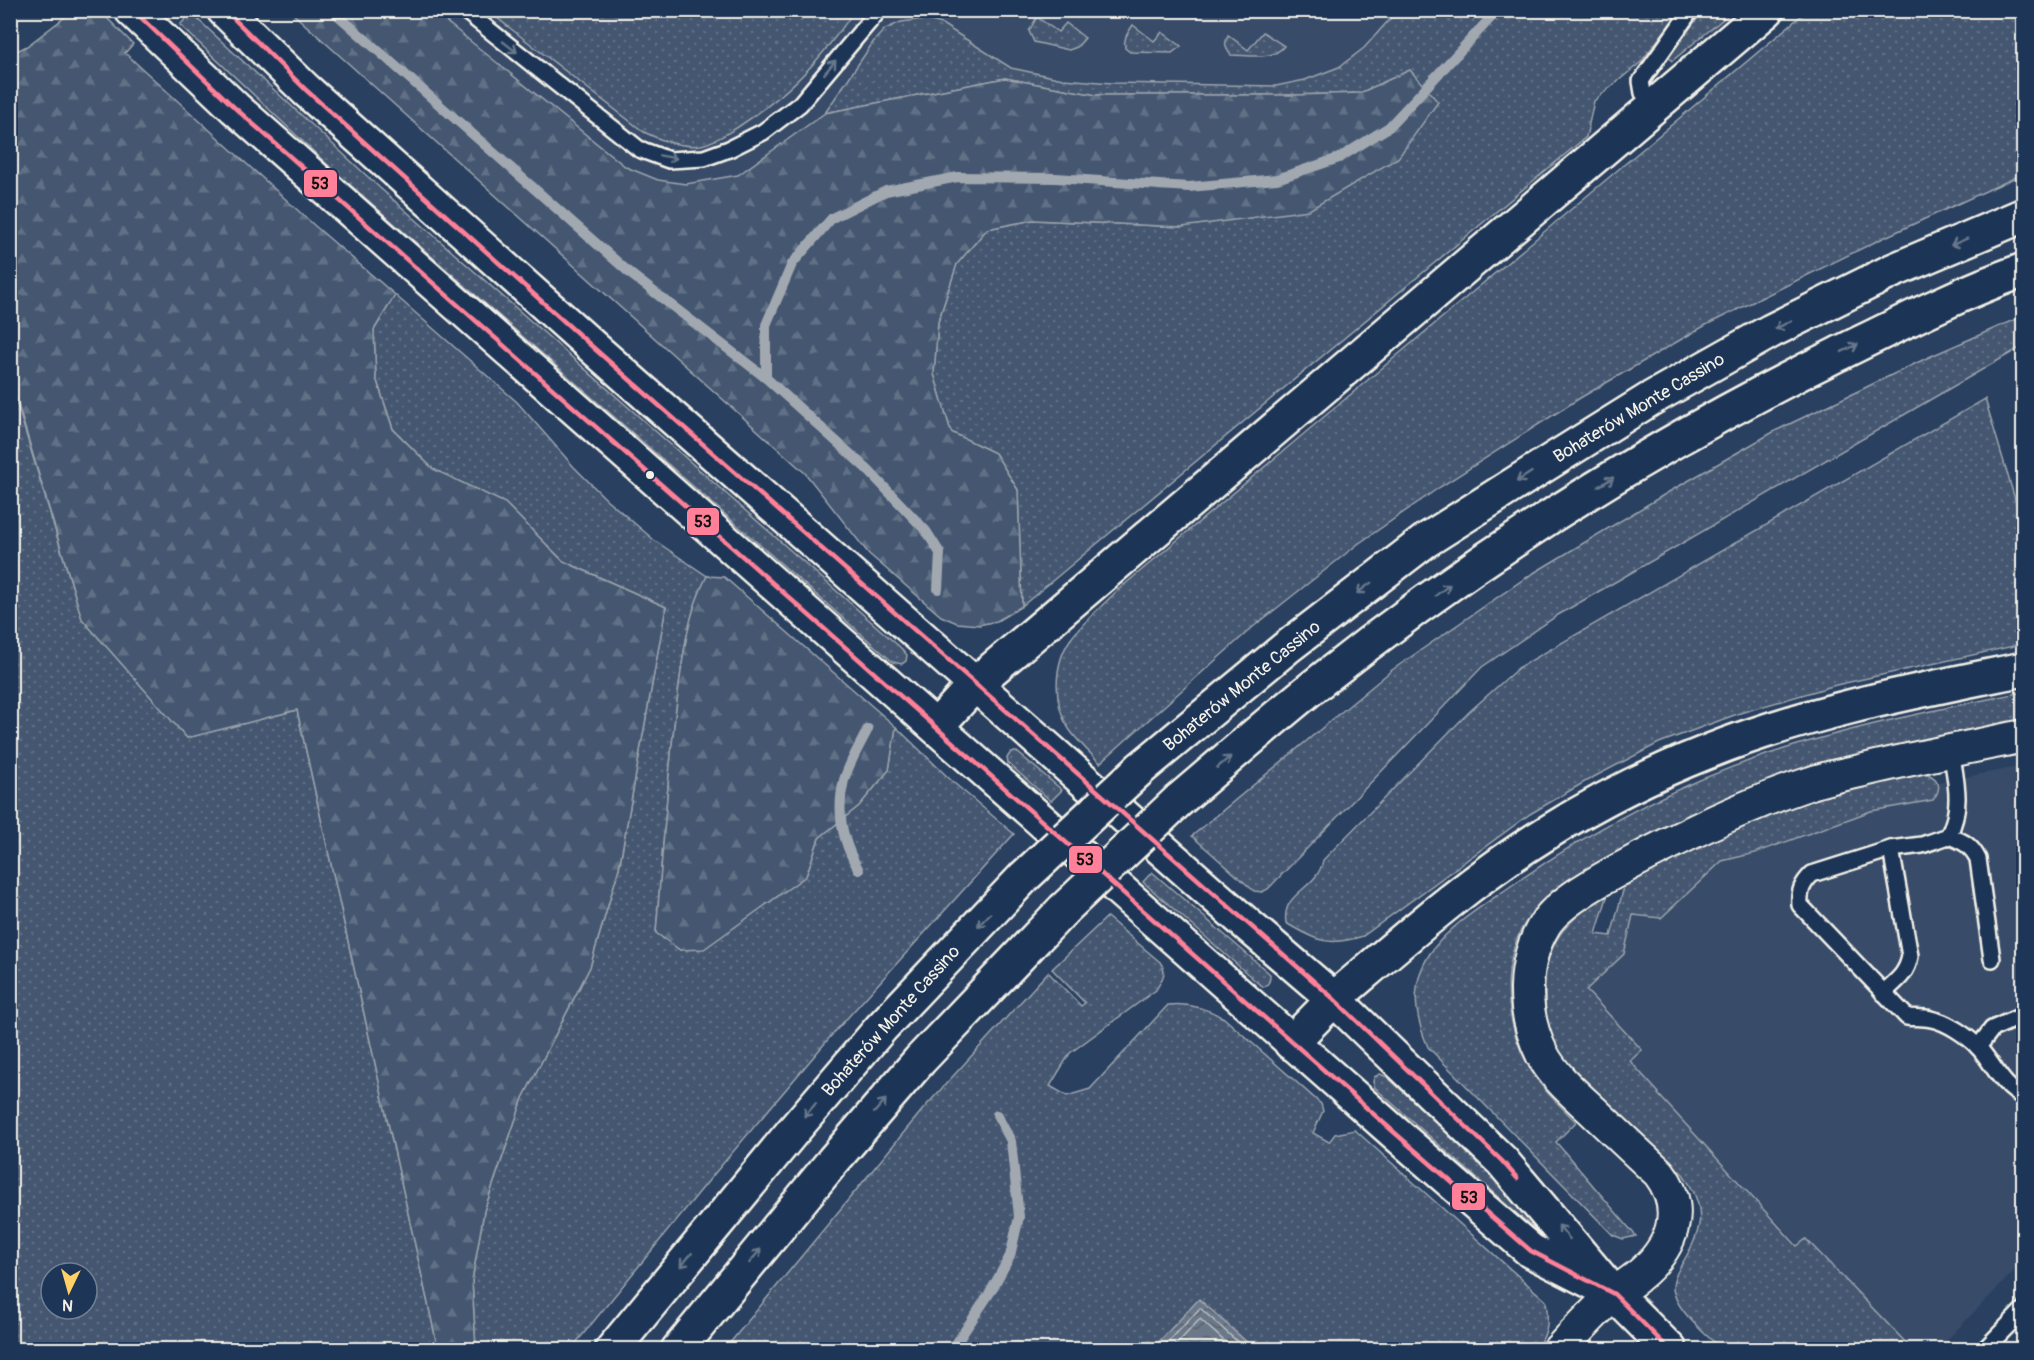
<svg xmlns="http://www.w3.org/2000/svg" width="2034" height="1360" viewBox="0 0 2034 1360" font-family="Pangolin,sans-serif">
	<defs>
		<pattern id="green-dots" width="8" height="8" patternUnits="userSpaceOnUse" patternTransform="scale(1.5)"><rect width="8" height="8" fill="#445771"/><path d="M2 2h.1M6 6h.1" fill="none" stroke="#607085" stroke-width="1.8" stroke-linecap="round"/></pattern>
		<pattern id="forest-firs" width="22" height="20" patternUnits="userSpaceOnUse" patternTransform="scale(1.5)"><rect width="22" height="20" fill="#445771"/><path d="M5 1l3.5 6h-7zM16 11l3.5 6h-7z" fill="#607085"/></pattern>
		<pattern id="water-waves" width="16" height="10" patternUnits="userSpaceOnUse" patternTransform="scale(1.5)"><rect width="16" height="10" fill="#6a788a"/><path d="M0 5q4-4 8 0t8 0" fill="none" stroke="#5b626b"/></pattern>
	</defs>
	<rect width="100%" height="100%" fill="#2a4060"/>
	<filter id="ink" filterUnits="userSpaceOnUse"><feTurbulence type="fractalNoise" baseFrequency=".0167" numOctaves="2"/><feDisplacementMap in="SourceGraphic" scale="12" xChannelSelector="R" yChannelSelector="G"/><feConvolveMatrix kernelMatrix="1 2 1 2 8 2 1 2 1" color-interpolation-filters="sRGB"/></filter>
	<g filter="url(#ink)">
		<g fill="#374c69">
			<polygon points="433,11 1465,11 1410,70 738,175 680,210"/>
			<polygon points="2023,766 2023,1262 1938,1349 1895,1349 1658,1094 1659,1092 1630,1061 1641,1049 1586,990 1624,954 1633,915 1719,850 1837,802"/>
		</g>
		<g fill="url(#green-dots)" stroke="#9ca4ac" stroke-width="1.5" fill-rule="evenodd">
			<path d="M1808 10 2023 11V174L1883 238 1706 325 1580 398 1440 487 1358 544 1253 627 1100 763C1089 752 1078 742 1069 729 1053 704 1053 665 1070 640 1083 622 1102 606 1118 590Z"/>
			<path d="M488 11H853C848 22 840 31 832 41 806 76 775 103 738 127 726 134 715 142 701 145 681 148 662 141 644 132Z"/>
			<polygon points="1397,11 1680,11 1641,62 1594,101 1586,137 1022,606 1018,490 995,453 951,432 934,374 938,322 957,264 987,229 1033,220 1182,227 1410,70 1360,93 1294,95 1096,95 1005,78 825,113 874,41 885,29 901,22 924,19 942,24 1011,68 1063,79 1112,83 1276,86 1305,80 1339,67 1364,48"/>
			<polygon points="1703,11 1733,11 1672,61 1668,57"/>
			<polygon points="191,13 380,188 901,648 907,655 906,661 902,664 893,662 331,168 180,25"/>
			<polygon points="1037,17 1058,32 1066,23 1085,38 1077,47 1069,50 1034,42 1029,31"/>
			<path d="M1133 25 1154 41 1162 32 1181 46 1172 53 1130 52 1125 48C1123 38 1128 33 1133 25Z"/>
			<path d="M1263 32 1284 46C1273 61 1248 55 1231 55 1225 48 1224 43 1228 35L1248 50Z"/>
			<path d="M395 295 517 402 574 467 606 499 654 540 707 576C686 616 682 665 676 709 667 783 662 858 656 933L680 950 806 876 819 838 859 806 889 770 896 727 954 783 1014 834 831 1036 715 1173 571 1349H476L472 1281 484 1211 523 1098 590 967 619 868 666 607 563 561 505 503 433 469 393 429 376 378 374 330Z"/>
			<polygon points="2023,316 2023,346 1558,615 1482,667 1268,889 1262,892 1254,891 1192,836 1392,670 1527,577 1667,493 1775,431 1929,357"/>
			<path d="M10 381 82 619 187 738 297 710 438 1349H11ZM51 1273H87V1309H51Z"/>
			<path d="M1985 399 2023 526V644L1836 685 1740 713 1659 743 1588 780 1530 814 1363 936C1329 947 1316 941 1286 923 1281 891 1318 890 1323 860L1469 712 1518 668Z"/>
			<path d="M2023 692V720C1970 731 1916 740 1864 753 1771 777 1679 813 1597 864 1573 878 1536 903 1522 928 1497 977 1508 1044 1542 1086 1552 1099 1565 1110 1576 1122L1556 1142 1636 1236 1623 1239 1613 1235 1428 1047C1390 960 1451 927 1514 884 1593 828 1680 783 1772 753 1854 726 1939 709 2023 692Z"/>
			<polygon points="1011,752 1017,752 1062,790 1051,801 1008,763 1007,758"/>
			<path d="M1926 773C1939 779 1943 787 1933 800L1871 811 1755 853 1722 861 1661 918 1633 915 1624 954 1586 990 1642 1050 1630 1061 1659 1093 1658 1094 1797 1246 1806 1239 1912 1349H1721C1707 1335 1679 1313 1674 1293 1671 1285 1676 1274 1680 1267 1702 1231 1709 1211 1683 1174 1663 1155 1643 1137 1622 1119 1595 1093 1564 1068 1550 1032 1545 1018 1545 1001 1545 987 1545 939 1571 917 1608 894L1596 934 1611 936 1625 883 1694 845 1820 795Z"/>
			<path d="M1152 872 1270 974C1270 980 1270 983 1264 987L1259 984 1143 882Z"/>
			<path d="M1107 917 1160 962C1168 973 1162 979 1156 990L1070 1053 1050 1086 1067 1096 1090 1089 1168 1005C1188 1003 1206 1008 1224 1018L1321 1104 1323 1111 1313 1133 1329 1142 1335 1134 1355 1130 1546 1301C1549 1322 1548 1333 1536 1350H724L924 1108 1048 972 1081 1006 1085 1003 1052 969Z"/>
			<polygon points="1380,1074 1387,1077 1472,1154 1569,1255 1567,1258 1375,1088 1373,1082 1374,1077"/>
		</g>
		<g fill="url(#forest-firs)" stroke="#9ca4ac" stroke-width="1.5">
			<polygon points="73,11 100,11 133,44 125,53 315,226 395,295 374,330 376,378 393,429 433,469 505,503 563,561 666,607 619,868 590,967 523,1098 484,1211 472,1281 476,1349 438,1349 297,710 187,738 82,619 11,381 11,54 27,46"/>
			<polygon points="290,11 433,11 626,167 658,180 686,184 738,175 825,113 1005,78 1096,95 1294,95 1360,93 1410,70 1438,102 1398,158 1309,210 1182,227 1033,220 987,229 957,264 938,322 934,374 951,432 995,453 1018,490 1022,606 997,621 979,625 957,623 941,616 869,554 805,473"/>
			<path d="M707 576 724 577 896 727 889 770 859 806 819 838 806 876 704 949 680 950 656 933C662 858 667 783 676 709 682 665 686 616 707 576Z"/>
		</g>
		<polygon fill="url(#water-waves)" stroke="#a1a8b0" stroke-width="1.5" points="1199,1299 1250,1345 1246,1349 1152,1349"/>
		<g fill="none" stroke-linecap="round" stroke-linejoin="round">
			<g stroke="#bdc1c2" stroke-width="1.5">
				<polyline points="1161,1350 1200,1308 1241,1345 1242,1350"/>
				<polyline points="1171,1350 1200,1319 1234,1350"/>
			</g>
			<g stroke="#a1a8b0" stroke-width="10">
				<polyline points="332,10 632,275 766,378 868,470 926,531 940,553 938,589"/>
				<polyline points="766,378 766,325 792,264 832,218 886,191 958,177 1056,178 1189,187 1277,179 1339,158 1389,127 1498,10"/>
				<path d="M859 870C842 842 836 812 844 780 849 763 860 745 868 729"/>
				<polyline points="952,1350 991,1291 1010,1256 1019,1217 1011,1141 997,1115"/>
			</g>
			<g stroke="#f4f1e8" stroke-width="20">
				<g id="lane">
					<polyline points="464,10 639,149 669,160 704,158 729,149 763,132 800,104 879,10"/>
					<polyline points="1643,93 1641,81 1691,10"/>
					<path d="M1951 751C1956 781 1963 808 1948 836L1922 845 1891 849 1812 874C1802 884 1799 891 1800 905L1907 1017C1914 1018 1923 1017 1931 1019 1947 1022 1968 1036 1979 1048 1994 1065 2002 1087 2024 1097"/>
					<path d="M1948 836C1963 841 1971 845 1978 859L1992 959"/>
					<path d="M1883 993C1896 981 1907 974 1910 956L1891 849"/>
					<polyline points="1978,1047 1992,1029 2024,1015"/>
					<polyline points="1984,1350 2024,1309"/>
				</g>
			</g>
			<g stroke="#f4f1e8" stroke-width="36">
				<path id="street" d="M1559 1350C1577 1331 1595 1311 1614 1294 1621 1288 1630 1283 1637 1277 1671 1250 1688 1211 1659 1173 1637 1153 1615 1132 1593 1111 1575 1094 1554 1077 1542 1054 1522 1014 1521 963 1545 924 1560 901 1602 879 1626 866 1686 834 1747 804 1811 783 1828 777 1847 774 1864 770 1917 757 1970 747 2024 736"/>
			</g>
			<g stroke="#f4f1e8" stroke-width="38">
				<g id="secondary">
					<polyline points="132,10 235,108 1395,1133 1531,1251 1602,1287"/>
					<polyline points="224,10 306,90 596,350 1250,927 1334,999 1502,1161 1614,1294 1670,1350"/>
					<polyline points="936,727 975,684"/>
					<polyline points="1291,1043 1334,999"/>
				</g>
			</g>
			<g stroke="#f4f1e8" stroke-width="38">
				<g id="highway">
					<polyline points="975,684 1767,10"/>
					<polyline points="1140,769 1286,648 1425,541 1543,466 1652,398 1771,331 1892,271 2024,215"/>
					<path d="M1179 800C1224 762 1268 723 1314 686 1475 558 1651 446 1836 355 1897 325 1959 293 2024 270"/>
					<path d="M1334 999C1402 941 1469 881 1545 834 1596 802 1651 774 1707 752 1809 711 1917 691 2024 669"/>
					<polyline points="612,1350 793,1131 881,1028 1024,877"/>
					<polyline points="678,1350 833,1161 920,1060 1063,910"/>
				</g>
			</g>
			<use href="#lane" stroke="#1d3557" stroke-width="15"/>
			<use href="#street" stroke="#1d3557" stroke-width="32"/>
			<use href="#secondary" stroke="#1d3557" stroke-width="33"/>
			<use href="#highway" stroke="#1d3557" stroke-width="33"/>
			<g stroke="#f4f1e8" stroke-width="38" stroke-linecap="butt">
				<g id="highway-bridge">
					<polyline points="1024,877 1140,769"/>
					<polyline points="1063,910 1179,800"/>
				</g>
			</g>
			<use href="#highway-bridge" stroke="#1d3557" stroke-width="33"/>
			<g stroke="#1d3557" stroke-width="9">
				<g id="bus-1">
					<polyline points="133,10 235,108 1395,1133 1531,1251 1614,1294 1670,1350"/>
					<polyline points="225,10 306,90 596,350 1334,999 1502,1161 1517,1178"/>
				</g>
			</g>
			<use href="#bus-1" stroke="#ff8098" stroke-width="4.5"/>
		</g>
		<defs><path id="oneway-shaft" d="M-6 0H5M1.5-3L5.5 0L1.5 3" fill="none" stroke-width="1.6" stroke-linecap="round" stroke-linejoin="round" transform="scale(1.5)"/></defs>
		<g stroke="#68778a">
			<use href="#oneway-shaft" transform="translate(510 47) rotate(38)"/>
			<use href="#oneway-shaft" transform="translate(830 67) rotate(-50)"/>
			<use href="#oneway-shaft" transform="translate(668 157) rotate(10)"/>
			<use href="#oneway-shaft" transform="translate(1959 242) rotate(157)"/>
			<use href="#oneway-shaft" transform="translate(1783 325) rotate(153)"/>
			<use href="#oneway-shaft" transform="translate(1850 348) rotate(-26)"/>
			<use href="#oneway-shaft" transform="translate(1524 477) rotate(147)"/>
			<use href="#oneway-shaft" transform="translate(1606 482) rotate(-31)"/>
			<use href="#oneway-shaft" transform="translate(1364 588) rotate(143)"/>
			<use href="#oneway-shaft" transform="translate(1443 590) rotate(-37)"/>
			<use href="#oneway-shaft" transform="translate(1224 762) rotate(-40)"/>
			<use href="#oneway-shaft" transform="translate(984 920) rotate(134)"/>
			<use href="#oneway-shaft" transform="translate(880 1106) rotate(-49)"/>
			<use href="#oneway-shaft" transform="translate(810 1110) rotate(131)"/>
			<use href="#oneway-shaft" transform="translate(1564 1232) rotate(-129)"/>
			<use href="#oneway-shaft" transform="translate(755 1256) rotate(-51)"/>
			<use href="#oneway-shaft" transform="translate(686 1260) rotate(130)"/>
		</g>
	</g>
	<circle fill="#f4f1e8" stroke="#1d3557" stroke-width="2" cx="650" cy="475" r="5"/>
	<g text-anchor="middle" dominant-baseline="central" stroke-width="5" stroke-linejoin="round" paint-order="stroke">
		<g font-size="18" fill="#f4f1e8" stroke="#1d3557">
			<text transform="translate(1639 408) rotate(-31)">Bohaterów Monte Cassino</text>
			<text transform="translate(1242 686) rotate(-39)">Bohaterów Monte Cassino</text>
			<text transform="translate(891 1021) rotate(-48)">Bohaterów Monte Cassino</text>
		</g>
	</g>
	<g stroke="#1d3557" stroke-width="2">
		<rect x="303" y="169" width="35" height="29" rx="6" fill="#ff8098"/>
		<rect x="686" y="507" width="34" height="29" rx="6" fill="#ff8098"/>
		<rect x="1068" y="845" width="35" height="29" rx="6" fill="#ff8098"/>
		<rect x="1451" y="1182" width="35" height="29" rx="6" fill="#ff8098"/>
	</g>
	<g font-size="16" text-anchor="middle" font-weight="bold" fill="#111">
		<text x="320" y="189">53</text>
		<text x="703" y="527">53</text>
		<text x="1085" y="865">53</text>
		<text x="1469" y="1203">53</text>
	</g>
	<rect width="2034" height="1360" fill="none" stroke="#1d3557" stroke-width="36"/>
	<rect x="18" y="18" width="1998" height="1324" fill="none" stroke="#f4f1e8" stroke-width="2" filter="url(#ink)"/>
	<g transform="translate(69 1291) rotate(185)"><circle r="28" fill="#1d3557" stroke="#738091" stroke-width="1.5"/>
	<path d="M0-4.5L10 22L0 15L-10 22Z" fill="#ffd166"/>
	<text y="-9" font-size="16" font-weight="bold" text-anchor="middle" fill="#f4f1e8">N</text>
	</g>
</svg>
